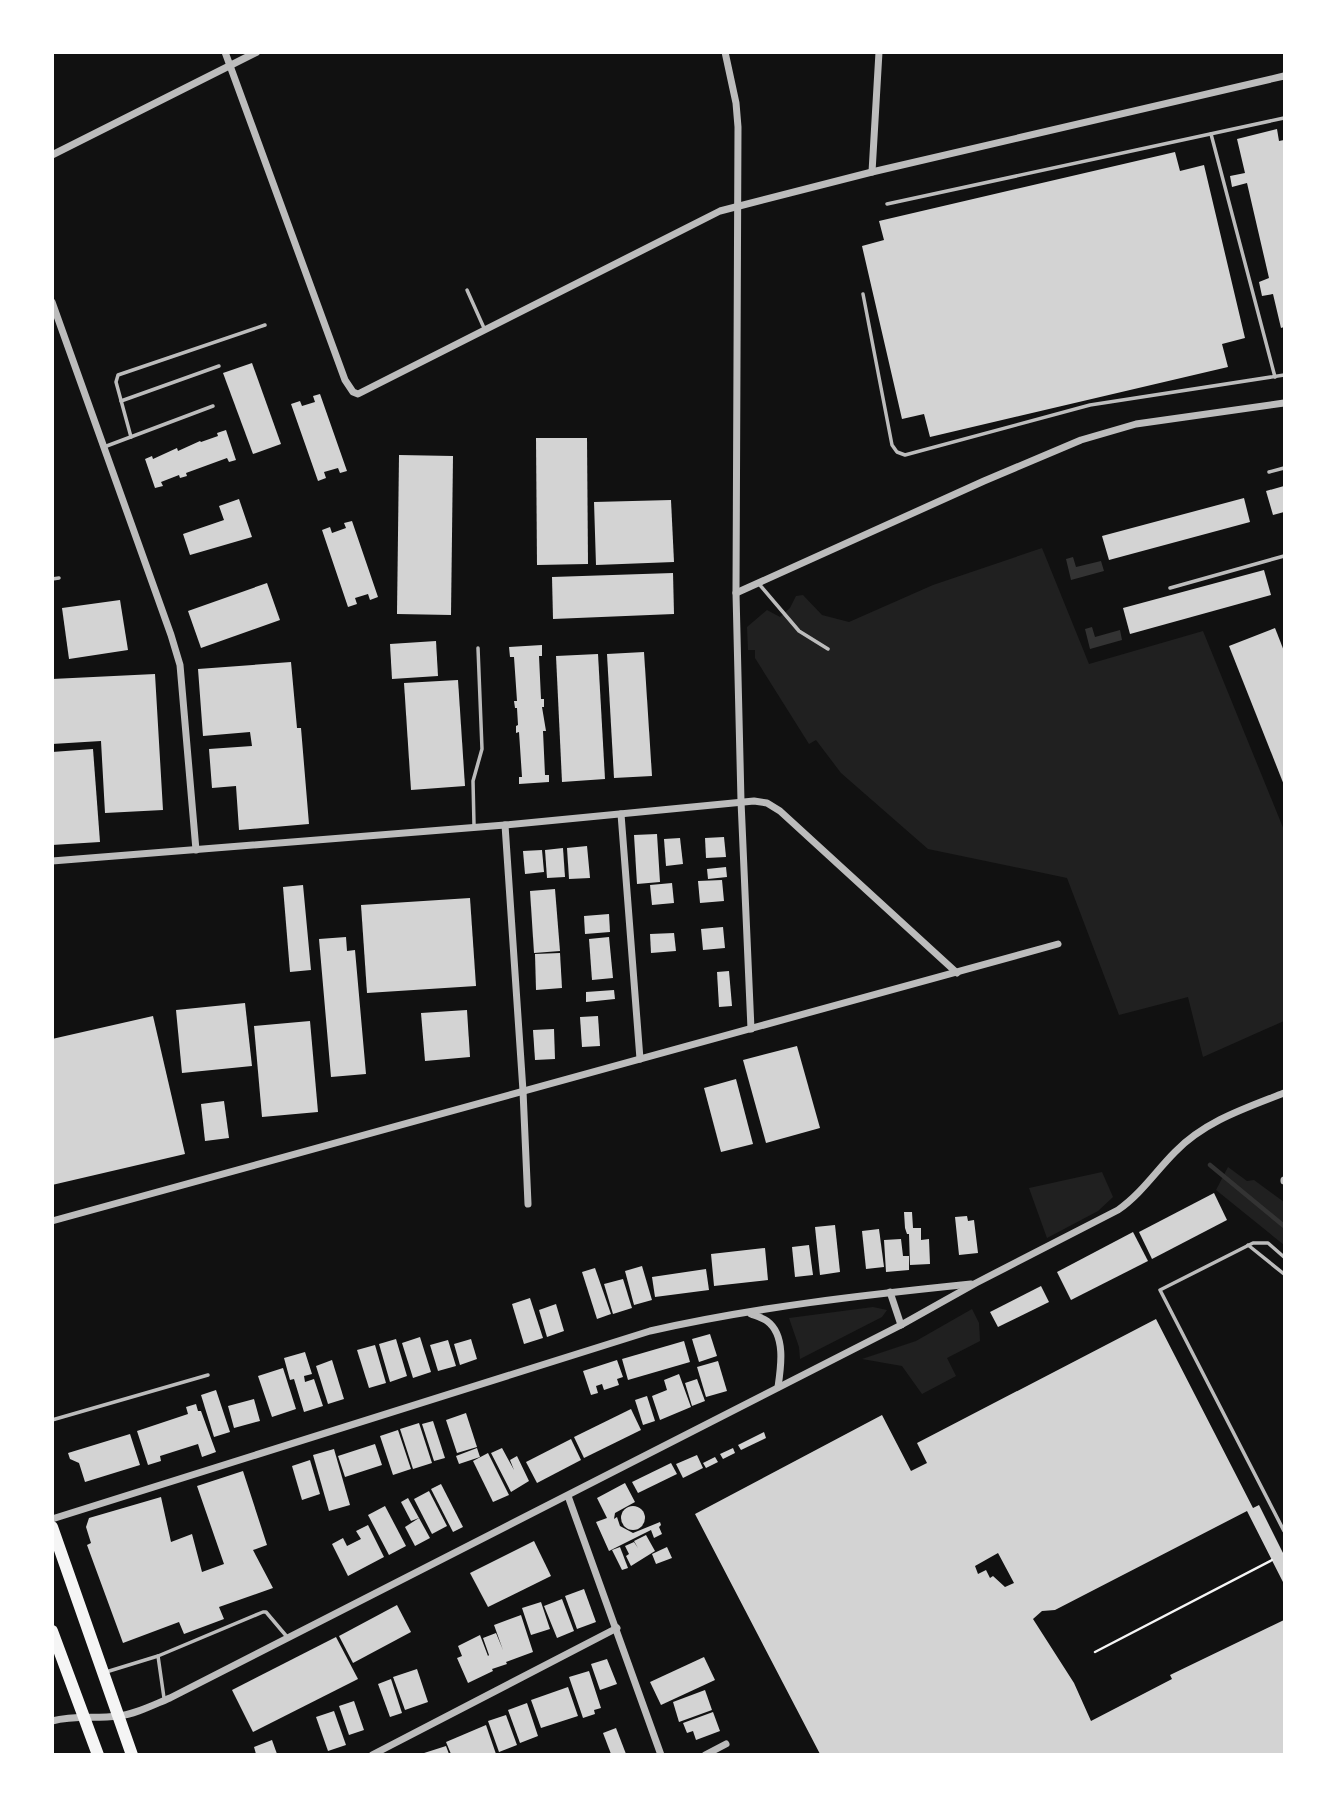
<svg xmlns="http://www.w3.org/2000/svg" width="1337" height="1807" viewBox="0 0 1337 1807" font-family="Quicksand,sans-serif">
	<rect width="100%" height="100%" fill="#111"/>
	<g fill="#202020">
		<polygon points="1042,548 1089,664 1203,631 1284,830 1284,1021 1203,1057 1188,997 1119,1015 1067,878 928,849 841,773 816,740 809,744 755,658 755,650 748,650 747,627 767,610 780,617 790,608 796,596 803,595 822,615 849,622 933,585"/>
		<polygon points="1228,1167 1247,1181 1254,1180 1284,1202 1284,1245 1216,1190"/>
		<polygon points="1102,1172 1113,1197 1098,1211 1047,1238 1029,1188"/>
		<polygon points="873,1307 887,1310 882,1317 800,1359 799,1347 789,1318"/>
		<polygon points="972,1309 979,1323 980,1341 947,1358 956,1376 922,1394 902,1366 862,1359 916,1341"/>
	</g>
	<g fill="#333">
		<polygon points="1073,557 1076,567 1101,561 1104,571 1071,580 1066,559"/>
		<polygon points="1092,627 1095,637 1120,630 1122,640 1090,649 1085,629"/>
	</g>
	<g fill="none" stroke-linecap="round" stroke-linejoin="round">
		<polyline stroke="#333" stroke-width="4.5" points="1210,1165 1284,1226"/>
	</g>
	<g fill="#d3d3d3" fill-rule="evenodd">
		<polygon points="1277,129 1279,141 1284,140 1284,327 1281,328 1273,294 1262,296 1259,282 1269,278 1247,183 1232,187 1230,176 1245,173 1237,139"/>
		<polygon points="1175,152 1180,171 1204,165 1245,338 1222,344 1228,367 930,437 924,414 902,419 862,246 884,240 879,221"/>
		<polygon points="252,363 281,444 253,454 223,373"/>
		<polygon points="320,394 347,471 340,473 338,468 324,472 326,478 318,481 291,404 300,401 302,406 315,402 313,396"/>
		<polygon points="226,430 236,460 229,462 227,458 186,473 187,476 180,478 179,475 161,482 163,486 155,488 145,459 152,456 153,459 177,448 178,451 200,441 201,442 218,436 217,433"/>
		<polygon points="536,438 587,438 588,564 537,565"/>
		<polygon points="399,455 453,456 451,615 397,614"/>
		<polygon points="1284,486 1284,512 1273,515 1266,491"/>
		<polygon points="1244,498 1250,522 1109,560 1102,536"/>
		<polygon points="239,499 252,537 190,555 183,534 224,520 219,506"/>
		<polygon points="671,500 674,562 596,565 594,502"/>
		<polygon points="352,521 378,597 370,600 368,594 355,598 357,604 348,607 322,530 330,527 332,533 346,528 344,523"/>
		<polygon points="1264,570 1271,595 1130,634 1123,608"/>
		<polygon points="673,573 674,614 553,619 552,577"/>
		<polygon points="267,583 280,620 201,648 188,611"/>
		<polygon points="120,600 128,650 69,659 62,608"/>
		<polygon points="1275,628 1284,651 1284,785 1229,646"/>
		<polygon points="436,641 438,676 392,679 390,644"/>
		<polygon points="542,645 542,656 539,656 541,699 544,699 544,707 542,707 546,731 543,731 545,775 549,775 549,782 519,784 519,777 522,777 519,732 516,733 516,726 518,725 517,708 515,708 514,701 517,701 514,657 510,657 509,647"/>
		<polygon points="644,652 652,776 614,778 607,654"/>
		<polygon points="598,654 605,779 562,782 556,656"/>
		<polygon points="291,662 297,728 301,728 309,824 239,830 236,786 212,788 209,749 252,746 250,732 203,736 198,669"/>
		<polygon points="155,674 163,810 105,813 101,741 52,744 52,679"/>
		<polygon points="458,680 465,786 411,790 404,683"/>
		<polygon points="93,749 100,842 52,845 52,752"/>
		<polygon points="657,834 660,882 637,884 634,835"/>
		<polygon points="724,837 726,857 706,858 705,838"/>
		<polygon points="680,838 683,864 666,866 664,839"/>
		<polygon points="587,846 590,878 569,879 567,848"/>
		<polygon points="563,848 565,877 547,878 545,850"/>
		<polygon points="542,850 544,872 525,874 523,851"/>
		<polygon points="726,867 727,877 708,879 707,869"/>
		<polygon points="722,880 724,901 700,903 698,881"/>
		<polygon points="672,883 674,903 652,905 650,885"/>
		<polygon points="303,885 311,970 290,972 283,887"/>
		<polygon points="555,889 560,951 534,953 530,891"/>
		<polygon points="470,898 476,986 367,993 361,905"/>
		<polygon points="609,914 610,932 585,934 584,916"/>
		<polygon points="723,927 725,948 703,950 701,929"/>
		<polygon points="674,933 676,951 651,953 650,934"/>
		<polygon points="346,937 347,951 355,950 366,1074 331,1077 319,939"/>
		<polygon points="609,937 613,978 592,980 589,939"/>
		<polygon points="560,953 562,988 536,990 535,954"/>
		<polygon points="729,971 732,1006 719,1007 717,972"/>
		<polygon points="614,990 615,999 586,1002 586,992"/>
		<polygon points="245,1003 252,1066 182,1073 176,1010"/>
		<polygon points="467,1010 470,1057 425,1061 421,1013"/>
		<polygon points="153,1016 185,1154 52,1185 52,1039"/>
		<polygon points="598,1016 600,1046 582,1047 580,1017"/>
		<polygon points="310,1021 318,1112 262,1117 254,1026"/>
		<polygon points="554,1029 555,1059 535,1060 533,1030"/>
		<polygon points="797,1046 820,1128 766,1143 743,1060"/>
		<polygon points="736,1079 753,1144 721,1152 704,1088"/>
		<polygon points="224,1101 229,1138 205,1141 201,1104"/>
		<polygon points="1214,1193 1227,1220 1152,1259 1139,1232"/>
		<polygon points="904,1212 912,1212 913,1228 921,1228 921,1240 929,1239 930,1264 910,1265 909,1234 907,1234 905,1228"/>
		<polygon points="967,1216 968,1221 974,1220 978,1253 959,1255 955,1217"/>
		<polygon points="835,1225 840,1272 820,1275 815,1227"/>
		<polygon points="879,1229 884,1267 866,1269 862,1231"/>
		<polygon points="1133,1232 1148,1261 1071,1300 1057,1272"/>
		<polygon points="901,1239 903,1256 909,1256 909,1270 886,1272 884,1240"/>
		<polygon points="809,1245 813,1275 795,1277 792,1247"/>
		<polygon points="765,1248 768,1280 714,1286 711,1254"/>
		<polygon points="642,1266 652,1300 634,1305 625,1271"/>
		<polygon points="595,1268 611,1314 597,1319 582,1272"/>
		<polygon points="706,1269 709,1290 655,1297 652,1277"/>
		<polygon points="623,1279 632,1308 613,1314 604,1284"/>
		<polygon points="1041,1286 1049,1302 998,1327 990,1312"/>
		<polygon points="530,1298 543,1338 524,1344 512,1304"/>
		<polygon points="556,1304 564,1331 547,1337 539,1310"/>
		<path d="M1156 1319 1253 1508 1259 1505 1284 1555V1584L1247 1511 1055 1610 1042 1611 1033 1619 1074 1683 1091 1721 1172 1679 1170 1675 1284 1620V1754H820L695 1514 882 1415 911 1471 927 1463 917 1443ZM998 1553 1014 1583 1005 1587 993 1576 990 1578 986 1570 978 1574 975 1566Z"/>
		<polygon points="710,1334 717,1356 699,1362 692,1339"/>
		<polygon points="420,1337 431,1372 413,1378 402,1343"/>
		<polygon points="396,1339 407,1376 390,1382 379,1344"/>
		<polygon points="471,1339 477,1359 460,1365 454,1344"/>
		<polygon points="448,1340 456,1366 438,1371 430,1345"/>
		<polygon points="684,1341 690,1362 628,1380 622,1359"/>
		<polygon points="375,1345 386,1383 369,1388 357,1350"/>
		<polygon points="305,1352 312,1374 304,1376 305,1382 314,1379 323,1406 304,1412 294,1379 290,1380 284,1358"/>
		<polygon points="332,1360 344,1399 328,1404 316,1366"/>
		<polygon points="617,1360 623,1377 617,1379 619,1385 604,1390 602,1384 596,1386 598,1393 591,1395 583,1371"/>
		<polygon points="718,1361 727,1391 706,1397 697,1367"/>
		<polygon points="283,1368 296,1409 272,1417 258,1376"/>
		<polygon points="679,1374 691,1407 660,1420 652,1396 667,1390 664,1380"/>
		<polygon points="697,1379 705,1401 692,1406 685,1383"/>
		<polygon points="216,1390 230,1432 214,1437 201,1395"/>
		<polygon points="647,1396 655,1421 643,1425 635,1400"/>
		<polygon points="254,1399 260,1421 234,1428 228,1406"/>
		<polygon points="196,1404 198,1411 201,1411 216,1452 202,1457 198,1444 160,1456 161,1461 148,1465 137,1431 188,1414 186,1407"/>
		<polygon points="631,1409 641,1430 584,1458 574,1437"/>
		<polygon points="466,1413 477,1447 457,1453 446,1420"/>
		<polygon points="433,1421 445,1458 434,1461 422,1424"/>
		<polygon points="419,1423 432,1463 413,1469 400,1429"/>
		<polygon points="398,1430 411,1469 393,1475 380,1436"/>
		<polygon points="764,1432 766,1438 741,1450 738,1445"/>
		<polygon points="130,1434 140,1465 85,1482 79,1463 70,1459 68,1453"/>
		<polygon points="571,1439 581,1460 537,1483 526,1462"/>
		<polygon points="375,1444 382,1465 345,1477 338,1456"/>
		<polygon points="477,1448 480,1457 459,1464 456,1456"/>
		<polygon points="502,1448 514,1470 510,1460 517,1456 529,1481 511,1492 491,1453"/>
		<polygon points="733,1448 735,1453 723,1459 720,1454"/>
		<polygon points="334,1449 350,1505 329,1511 313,1455"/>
		<polygon points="488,1453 509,1495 493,1502 473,1461"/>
		<polygon points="697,1455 703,1468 683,1478 676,1464"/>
		<polygon points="715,1457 718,1462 706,1468 703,1463"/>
		<polygon points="310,1460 320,1494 302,1500 292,1466"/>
		<polygon points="671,1463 677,1474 638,1493 632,1482"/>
		<polygon points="243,1471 267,1545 253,1550 273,1588 219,1607 224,1619 184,1634 179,1622 123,1643 87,1545 91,1543 86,1527 89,1518 161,1497 171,1542 192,1534 202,1572 224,1564 197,1486"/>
		<polygon points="625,1483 635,1502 615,1513 614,1519 617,1517 620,1526 633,1533 660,1522 661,1525 659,1527 662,1534 654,1538 651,1530 609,1551 596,1522 607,1518 597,1498"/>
		<polygon points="441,1484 463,1527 453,1532 431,1489"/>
		<polygon points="429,1491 447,1526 432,1534 414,1499"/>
		<polygon points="408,1498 419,1518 411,1521 401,1502"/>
		<circle cx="633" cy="1518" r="12"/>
		<polygon points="385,1506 406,1546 389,1555 368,1515"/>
		<polygon points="419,1518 430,1538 415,1546 405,1527"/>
		<polygon points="368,1525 384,1557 348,1576 332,1544 343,1538 347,1546 361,1539 356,1531"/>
		<polygon points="646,1535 655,1551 631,1566 626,1556 629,1554 625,1546 634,1542 638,1548 634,1541"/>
		<polygon points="534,1541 551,1576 488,1607 470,1573"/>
		<polygon points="620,1547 628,1568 622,1570 612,1550"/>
		<polygon points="667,1547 672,1558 656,1564 652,1554"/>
		<polygon points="584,1589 596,1622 577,1629 565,1596"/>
		<polygon points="562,1599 574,1631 557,1638 544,1606"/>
		<polygon points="541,1602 550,1629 531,1635 522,1608"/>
		<polygon points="397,1605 411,1632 353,1663 339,1636"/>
		<polygon points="521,1615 533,1652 506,1662 507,1664 492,1669 493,1671 468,1683 457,1658 462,1656 458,1646 480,1635 488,1656 489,1655 483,1638 496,1633 503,1650 494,1625"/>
		<polygon points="336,1637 358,1679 253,1732 232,1690"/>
		<polygon points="704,1657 715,1680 661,1705 650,1682"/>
		<polygon points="607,1659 617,1684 600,1690 591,1664"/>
		<polygon points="417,1669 428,1702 405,1710 393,1677"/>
		<polygon points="589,1671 601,1708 594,1710 595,1714 583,1718 569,1677"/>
		<polygon points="391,1679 402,1713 390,1717 378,1684"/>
		<polygon points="568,1687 578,1716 541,1728 531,1700"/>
		<polygon points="705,1690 712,1710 679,1722 673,1702"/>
		<polygon points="354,1701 364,1730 349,1735 339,1706"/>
		<polygon points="527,1703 538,1736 520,1743 508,1710"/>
		<polygon points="334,1711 346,1745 328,1751 316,1717"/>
		<polygon points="713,1712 720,1731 696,1740 693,1731 687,1733 683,1723"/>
		<polygon points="506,1715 517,1745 499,1752 488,1721"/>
		<polygon points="486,1725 496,1754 451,1754 446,1742"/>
		<polygon points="616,1728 626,1754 611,1754 603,1733"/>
		<polygon points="272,1740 277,1754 256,1754 254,1747"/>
		<polygon points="446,1746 449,1754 421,1754"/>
	</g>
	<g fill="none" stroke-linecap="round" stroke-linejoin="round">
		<g stroke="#f5f5f5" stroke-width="2.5">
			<polyline points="1284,1554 1284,1553"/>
			<polyline points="1095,1652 1272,1560"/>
		</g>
		<g stroke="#bcbcbc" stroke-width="3.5">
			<polyline points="1211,134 1275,377"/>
			<polyline points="887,204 1284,118"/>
			<polyline points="467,290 484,328"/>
			<polyline points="863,294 892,445 897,452 905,455 1090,405 1284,375"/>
			<polyline points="121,401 219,366"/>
			<polyline points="131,437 116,382 118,375 265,325"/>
			<polyline points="104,447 213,406"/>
			<polyline points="1269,472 1284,468"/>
			<polyline points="52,579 59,578"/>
			<polyline points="759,584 799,631 828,649"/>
			<polyline points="1170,588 1284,556"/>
			<polyline points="474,825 473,781 482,749 478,648"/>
			<polyline points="1248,1245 1284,1274"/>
			<polyline points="1284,1257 1268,1243 1253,1243 1160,1290 1284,1531"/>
			<polyline points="52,1420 208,1375"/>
			<polyline points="106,1672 158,1656"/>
			<polyline points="164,1698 158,1656 263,1612 266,1612 288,1638"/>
		</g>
		<g stroke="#bcbcbc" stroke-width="7">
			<polyline points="225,52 345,380 353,392 358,394 720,211 872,172 1284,76"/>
			<polyline points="725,52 736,103 738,127 736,593 741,801 751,1029"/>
			<polyline points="52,155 257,52"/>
			<polyline points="872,172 879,52"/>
			<polyline points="52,302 171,635 180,665 196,850"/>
			<polyline points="736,593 984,481 1081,440 1136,424 1284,403"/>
			<polyline points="621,814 640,1059"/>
			<polyline points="505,825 523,1091 528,1204"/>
			<polyline points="52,861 505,825 754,801 767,803 780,811 957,973"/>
			<polyline points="1284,1180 1284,1181"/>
			<polyline points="52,1221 1058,944"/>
			<polyline points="890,1292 901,1325"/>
			<path d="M751 1314C756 1316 763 1318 767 1321 786 1335 781 1367 778 1387"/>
			<polyline points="568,1496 661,1755"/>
			<path d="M52 1519 650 1331C755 1307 864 1295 971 1284"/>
			<path d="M52 1721C75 1715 96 1719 118 1716 136 1714 153 1705 170 1698L901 1325 976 1283 1118 1210C1141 1194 1156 1171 1175 1152 1205 1121 1246 1108 1284 1093"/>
			<polyline points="372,1755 617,1628"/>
			<polyline points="705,1755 726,1744"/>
		</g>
		<g stroke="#f5f5f5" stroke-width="12">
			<polyline points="52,1527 132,1755"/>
			<polyline points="52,1631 98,1755"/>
		</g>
	</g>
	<rect width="1337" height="1807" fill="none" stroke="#ffffff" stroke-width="108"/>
</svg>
